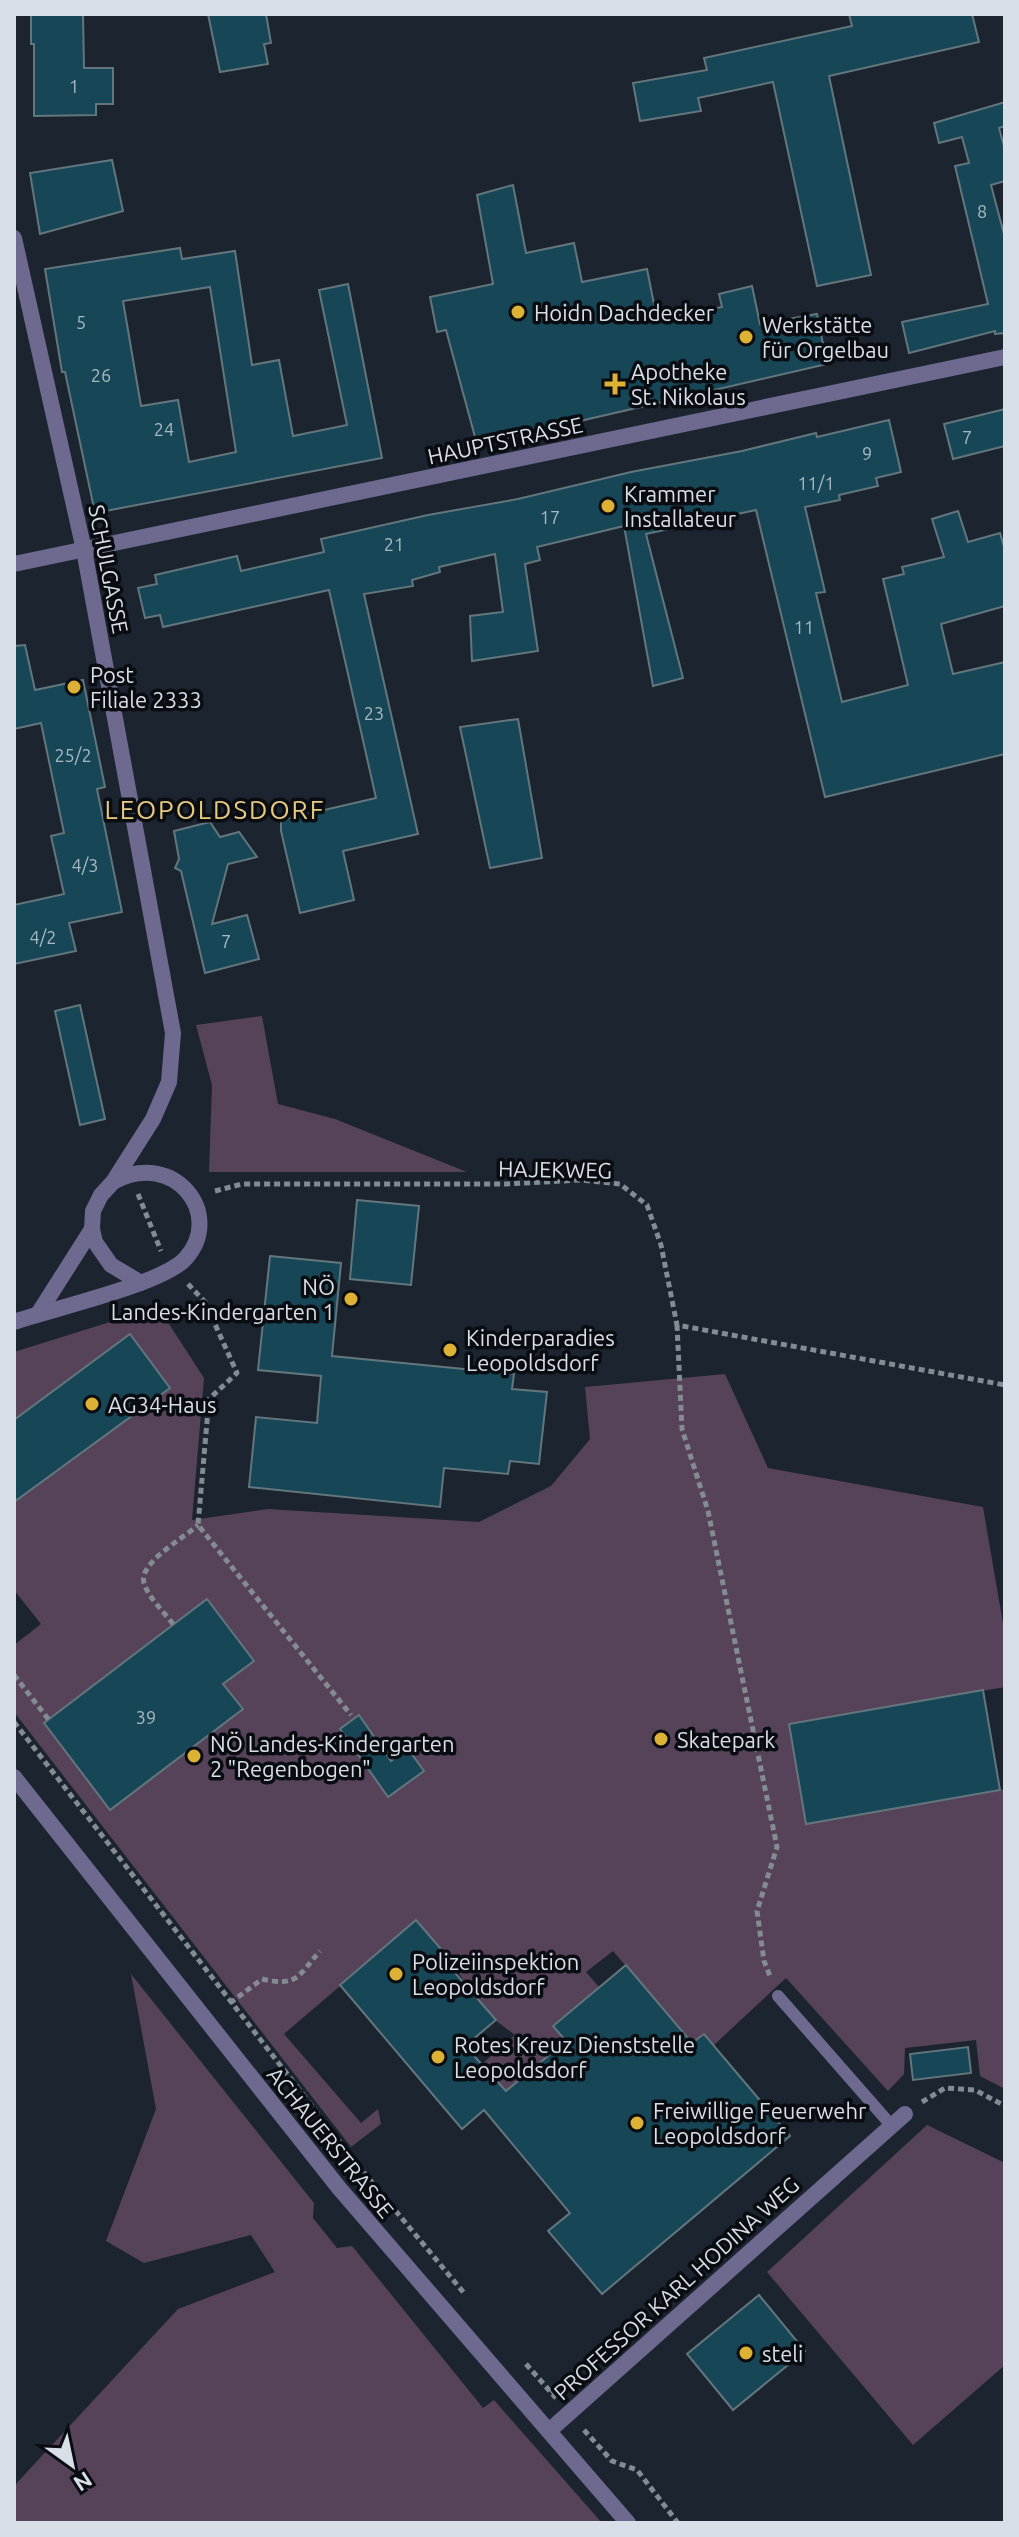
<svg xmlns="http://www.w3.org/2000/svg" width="1019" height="2537" viewBox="0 0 1019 2537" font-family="Ubuntu,sans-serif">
	<rect width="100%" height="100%" fill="#1b242f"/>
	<g fill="#574359">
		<polygon points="262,1016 278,1104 335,1119 467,1172 209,1172 212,1085 196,1025"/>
		<polygon points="158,1307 204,1378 192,1520 268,1509 479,1522 551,1486 590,1439 585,1387 725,1374 768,1468 983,1507 1005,1635 1005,1687 790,1724 807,1824 1005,1789 1005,2089 980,2076 976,2040 905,2048 904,2074 888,2091 786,1978 714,2045 704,2034 692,2043 613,1951 586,1972 599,1987 566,2041 506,2091 482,2064 515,2035 495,2020 467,1987 453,1963 416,1921 284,2034 361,2123 378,2109 381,2124 351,2147 14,1712 14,1645 41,1624 14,1590 14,1352"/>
		<polygon points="131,1974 314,2203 313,2218 337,2248 352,2246 483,2408 494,2400 602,2523 14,2523 14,2486 178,2309 275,2272 251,2235 144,2263 106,2241 156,2109"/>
		<polygon points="927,2125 1005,2163 1005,2365 913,2445 767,2272"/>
	</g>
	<g fill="#174757" stroke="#63767d" stroke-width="2" fill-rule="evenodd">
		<polygon points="31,14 83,14 84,68 113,68 113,104 96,104 96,115 34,116 34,44 31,44"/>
		<polygon points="208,14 266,14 271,43 264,44 268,64 220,72"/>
		<polygon points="849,14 972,14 979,42 829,76 871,275 817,286 773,82 698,98 701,111 640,121 633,83 707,70 704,58 852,26"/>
		<polygon points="1005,102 1005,126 999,128 1005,150 1005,181 991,185 1005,238 1005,333 995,334 995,331 909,353 902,322 988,304 955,166 969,163 962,137 939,143 934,123"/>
		<polygon points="112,160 123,211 40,234 30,173"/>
		<polygon points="513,185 526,253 574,243 582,282 647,269 657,319 722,307 719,294 752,286 760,324 817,314 827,364 502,439 475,437 446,330 437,332 430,297 493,284 477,195"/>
		<path d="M180 248 182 259 235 251 252 365 279 360 293 436 347 425 319 290 348 284 382 458 95 513 65 372H62L45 269ZM210 287 236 452 189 462 178 400 141 406 123 301Z"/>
		<polygon points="1005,409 1005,446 953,459 944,424"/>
		<polygon points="889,420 901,472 876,478 878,486 839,495 840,500 805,507 825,592 816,593 842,702 908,685 883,579 904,574 902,567 944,557 932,519 958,511 968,542 1000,533 1005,550 1005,606 941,624 953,674 1005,662 1005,754 825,797 756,510 646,534 683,678 653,686 624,526 537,547 540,560 525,564 538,651 472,661 470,616 503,612 495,554 439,567 440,572 412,580 413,586 364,594 418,834 343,851 354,900 300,913 281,831 281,820 376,798 329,590 163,627 160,615 145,618 138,588 157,584 155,575 237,556 241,571 324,552 321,539 428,515 518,499 631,472 742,451 816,433 817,437"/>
		<polygon points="25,645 35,690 83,680 105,787 97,789 122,912 69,923 76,951 14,964 14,905 64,894 51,836 64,833 41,723 14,729 14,646"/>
		<polygon points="518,719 542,858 490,868 460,727"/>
		<polygon points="210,822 220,837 239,832 257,857 228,864 212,924 247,915 259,959 205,973 181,871 175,868 179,859 174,831"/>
		<polygon points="80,1005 105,1119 80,1125 55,1011"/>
		<polygon points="357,1200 419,1206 411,1285 350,1279"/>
		<polygon points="270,1256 341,1263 332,1356 514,1374 512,1389 547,1392 539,1464 510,1461 508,1474 444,1468 440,1507 249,1487 256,1417 317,1423 321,1376 258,1370"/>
		<polygon points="130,1334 170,1388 14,1502 14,1420"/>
		<polygon points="207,1599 254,1661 223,1684 243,1709 110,1810 44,1723"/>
		<polygon points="983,1690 1000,1790 806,1824 789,1724"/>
		<polygon points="359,1715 391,1761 408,1749 424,1771 388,1797 340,1729"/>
		<polygon points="416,1920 453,1963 449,1966 496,2020 465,2046 506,2091 566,2041 553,2026 626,1965 692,2043 704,2034 790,2136 602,2294 548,2231 570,2213 484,2110 462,2129 340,1985"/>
		<polygon points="968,2047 971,2073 913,2080 910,2054"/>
		<polygon points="759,2295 805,2351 733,2410 687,2354"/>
	</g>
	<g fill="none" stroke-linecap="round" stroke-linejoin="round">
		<g stroke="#838b94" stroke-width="5" stroke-dasharray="6 4" stroke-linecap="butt">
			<polyline points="215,1191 242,1184 505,1184 581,1180 620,1184 647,1205 661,1245 677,1325 1005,1385"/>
			<polyline points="138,1194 161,1251"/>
			<polyline points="188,1284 205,1302 237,1373 209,1399 198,1525 351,1715"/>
			<polyline points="677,1325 682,1429 708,1511 777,1847 757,1911 764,1961 770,1976"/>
			<path d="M173 1624C164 1612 148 1597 144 1583 138 1563 184 1538 198 1525"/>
			<polyline points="14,1675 49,1720"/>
			<polyline points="14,1722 360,2168 464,2293"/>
			<path d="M230 2003 262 1979C298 1987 298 1976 320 1951"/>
			<polyline points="922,2102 945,2088 975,2090 1005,2106"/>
			<polyline points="526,2364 556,2398"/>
			<polyline points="551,2393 590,2359"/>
			<polyline points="584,2430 612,2461 637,2470 678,2523"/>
		</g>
		<polyline stroke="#6d698f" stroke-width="12" points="778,1996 891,2125"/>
		<g stroke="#6d698f" stroke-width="16">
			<polyline points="14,238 84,550 173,1033 169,1082 153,1119 113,1182 101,1195 93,1211 92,1229 95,1242 111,1265 141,1283"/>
			<polyline points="38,1314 92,1229"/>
			<path d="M14 1322C51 1309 164 1284 186 1258 225 1213 173 1150 115 1181"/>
			<polyline points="549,2431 905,2114"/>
		</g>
		<g stroke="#6d698f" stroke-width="16">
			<polyline points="14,564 1005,357"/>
			<polyline points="14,1777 339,2188 628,2523"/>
		</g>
	</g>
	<g fill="#ddb133" stroke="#090d12" stroke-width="3">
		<circle cx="518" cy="312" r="8"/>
		<circle cx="746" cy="337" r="8"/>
		<path d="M611 372h8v8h8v8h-8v8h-8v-8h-8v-8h8z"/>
		<circle cx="608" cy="506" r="8"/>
		<circle cx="74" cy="687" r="8"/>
		<circle cx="351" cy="1299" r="8"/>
		<circle cx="450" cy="1350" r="8"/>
		<circle cx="92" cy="1404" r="8"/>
		<circle cx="661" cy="1739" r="8"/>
		<circle cx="194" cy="1756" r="8"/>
		<circle cx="396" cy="1974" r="8"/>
		<circle cx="438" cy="2057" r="8"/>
		<circle cx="637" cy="2123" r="8"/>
		<circle cx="746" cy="2353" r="8"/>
	</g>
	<g text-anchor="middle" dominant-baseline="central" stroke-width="7" stroke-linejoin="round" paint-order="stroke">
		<g font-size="18" fill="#a8b9c3">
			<text x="74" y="86">1</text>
			<text x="982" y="211">8</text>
			<text x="81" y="322">5</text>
			<text x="101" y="375">26</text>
			<text x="164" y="429">24</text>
			<text x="967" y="437">7</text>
			<text x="867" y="453">9</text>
			<text x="816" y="483">11/1</text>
			<text x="550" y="517">17</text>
			<text x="394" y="544">21</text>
			<text x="804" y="627">11</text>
			<text x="374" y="713">23</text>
			<text x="73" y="755">25/2</text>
			<text x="85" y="865">4/3</text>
			<text x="43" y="937">4/2</text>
			<text x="226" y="941">7</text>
			<text x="146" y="1717">39</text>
		</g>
		<g font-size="22" fill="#d9dfe7" stroke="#090d12" text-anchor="start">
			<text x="534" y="312">Hoidn Dachdecker</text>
			<text x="762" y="324">Werkstätte<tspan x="762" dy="25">für Orgelbau</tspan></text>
			<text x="631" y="371">Apotheke<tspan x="631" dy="25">St. Nikolaus</tspan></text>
			<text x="624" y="493">Krammer<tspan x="624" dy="25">Installateur</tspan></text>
			<text x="90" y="674">Post<tspan x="90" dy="25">Filiale 2333</tspan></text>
			<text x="335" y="1286" text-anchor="end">NÖ<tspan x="335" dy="25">Landes-Kindergarten 1</tspan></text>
			<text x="466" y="1337">Kinderparadies<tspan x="466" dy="25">Leopoldsdorf</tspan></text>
			<text x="108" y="1404">AG34-Haus</text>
			<text x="677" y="1739">Skatepark</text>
			<text x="210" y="1743">NÖ Landes-Kindergarten<tspan x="210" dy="25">2 "Regenbogen"</tspan></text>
			<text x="412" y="1961">Polizeiinspektion<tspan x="412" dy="25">Leopoldsdorf</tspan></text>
			<text x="454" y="2044">Rotes Kreuz Dienststelle<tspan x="454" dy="25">Leopoldsdorf</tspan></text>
			<text x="653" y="2110">Freiwillige Feuerwehr<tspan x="653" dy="25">Leopoldsdorf</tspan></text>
			<text x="762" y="2353">steli</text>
		</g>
		<g font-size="22" fill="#d9dfe7" stroke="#090d12">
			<text transform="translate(505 440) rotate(-12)">HAUPTSTRASSE</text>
			<text transform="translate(109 569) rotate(79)">SCHULGASSE</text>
			<text transform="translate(555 1169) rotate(1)">HAJEKWEG</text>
			<text transform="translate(331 2142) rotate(51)">ACHAUERSTRASSE</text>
			<text transform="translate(676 2288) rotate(-42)">PROFESSOR KARL HODINA WEG</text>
		</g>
		<g font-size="26" letter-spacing="2" fill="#e9cb80" stroke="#090d12">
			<text x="215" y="809">LEOPOLDSDORF</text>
		</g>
	</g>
	<rect width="1019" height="2537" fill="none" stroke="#d9dfe7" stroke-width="32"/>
	<g transform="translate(72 2465) rotate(147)" stroke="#090d12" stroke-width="6" paint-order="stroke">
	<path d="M0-6L14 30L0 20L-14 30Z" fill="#d9dfe7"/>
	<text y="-12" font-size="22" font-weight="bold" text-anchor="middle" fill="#d9dfe7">N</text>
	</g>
</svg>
